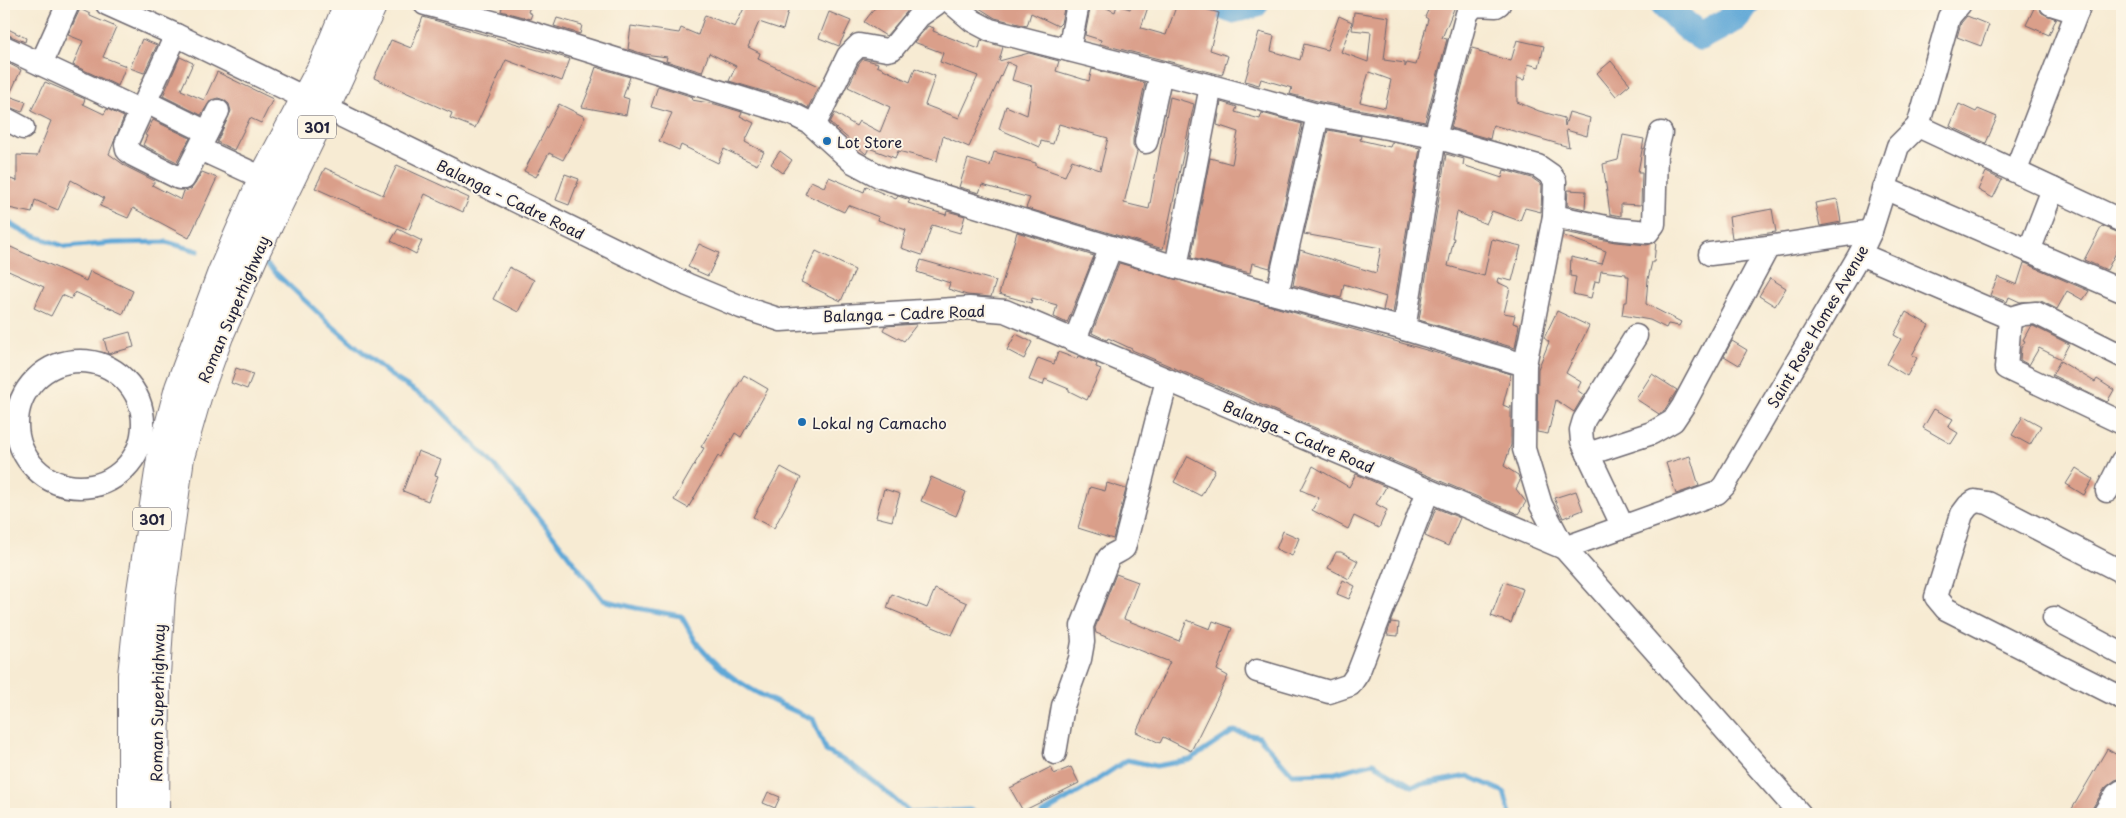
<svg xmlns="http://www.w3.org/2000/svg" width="2126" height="818" viewBox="0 0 2126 818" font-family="'Playpen Sans',sans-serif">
	<rect width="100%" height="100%" fill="#fcf5e5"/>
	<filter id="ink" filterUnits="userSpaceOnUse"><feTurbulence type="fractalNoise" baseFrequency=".02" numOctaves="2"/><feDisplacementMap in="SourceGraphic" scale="10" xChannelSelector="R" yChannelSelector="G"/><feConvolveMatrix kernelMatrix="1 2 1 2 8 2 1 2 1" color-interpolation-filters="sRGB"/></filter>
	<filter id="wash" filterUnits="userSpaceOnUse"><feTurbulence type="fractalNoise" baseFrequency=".0096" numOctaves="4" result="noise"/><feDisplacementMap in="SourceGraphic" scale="20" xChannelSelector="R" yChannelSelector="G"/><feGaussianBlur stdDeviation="1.12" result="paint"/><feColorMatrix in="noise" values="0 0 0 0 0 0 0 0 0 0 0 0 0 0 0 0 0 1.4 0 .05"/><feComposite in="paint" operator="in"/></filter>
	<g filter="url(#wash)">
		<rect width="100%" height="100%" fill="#f7ebd3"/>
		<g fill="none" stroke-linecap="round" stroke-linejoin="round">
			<g stroke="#61a8d7" stroke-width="5">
				<polyline points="4,220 24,232 66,247 113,243 166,242 198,251"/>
				<path d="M263 261 331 325 390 375 434 403 494 465 548 529 603 600 636 608 681 616C687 625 692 637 699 646 728 682 771 701 813 719L826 751 852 765 876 783 910 813 969 810 982 814"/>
				<polyline points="1042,814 1082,790 1127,760 1156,766 1190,760 1234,731 1259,737 1292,774 1335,773 1373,763 1412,786 1468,776 1504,792 1510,814"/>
			</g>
			<g stroke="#61a8d7" stroke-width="29">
				<polyline points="1219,4 1232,9 1254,4"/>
				<polyline points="1665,4 1685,25 1701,36 1735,18 1745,4"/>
			</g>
		</g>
		<g id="blocks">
			<g fill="#da9f8a" fill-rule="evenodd">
				<polygon points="503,4 531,4 528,12 532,14 530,19 501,11"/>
				<polygon points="746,4 790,4 783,30 759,22 748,47 760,53 758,59 818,87 808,108 796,101 729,81 736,66 709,53 702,72 666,61 667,57 644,54 628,49 631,26 679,33 681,28 698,35 705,15 735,27"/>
				<polygon points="878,4 914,4 886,36 864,22"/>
				<polygon points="973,4 1065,4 1061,23 1058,26 1031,13 1027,26 995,18"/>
				<polygon points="1091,4 1098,4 1115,12 1117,5 1130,9 1132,4 1148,7 1141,28 1166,35 1177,4 1188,4 1219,13 1210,50 1228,56 1222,75 1100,44 1101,40 1085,35"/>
				<path d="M1431 4H1456L1442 38 1447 39 1425 122 1321 102 1290 94 1292 88 1261 79 1259 85 1245 81 1259 32 1274 36 1271 51 1300 60 1304 44 1327 50 1339 16 1352 22 1341 52 1368 62 1371 32 1352 30 1354 12 1389 17 1384 60 1405 63V67L1407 63 1416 65 1428 19 1425 17ZM1369 72 1391 80 1385 108 1360 102Z"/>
				<polygon points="2036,4 2042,13 2056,19 2049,35 2026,25"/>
				<polygon points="80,9 90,14 90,16 116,27 103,57 126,66 118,86 73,65 83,41 68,35"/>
				<polygon points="829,12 851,21 839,46 819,38"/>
				<polygon points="1967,16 1989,25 1981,46 1957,37 1961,23"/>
				<polygon points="423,17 570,59 562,81 506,60 475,128 450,118 452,113 374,78 391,40 411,48"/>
				<polygon points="557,18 582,25 580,34 554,26"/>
				<polygon points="928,26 934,28 933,31 979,49 981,40 1003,47 999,61 1029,53 1059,61 1056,71 1089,81 1092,69 1145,83 1133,139 1133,146 1137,152 1124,203 1149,209 1170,97 1194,104 1163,249 1026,208 1030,198 982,185 979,193 959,187 968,159 990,166 994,152 1036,163 1036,166 1065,176 1072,160 1100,170 1108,138 1059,124 1053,144 1041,141 1040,147 999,129 1006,106 1027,115 1032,86 1012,80 1016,66 1007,62 969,147 943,136 937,161 898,151 895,158 869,148 866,154 830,123 835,113 856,126 859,121 880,132 890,107 848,87 859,64 863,59 878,63 877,66 910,82 915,68 935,76 925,105 959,118 978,76 940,62 943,53 914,42"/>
				<polygon points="8,29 26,38 25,42 6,34"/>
				<polygon points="142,39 157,45 144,73 130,68"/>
				<polygon points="1517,40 1544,46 1539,67 1528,64 1524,80 1517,78 1517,102 1539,111 1564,118 1565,126 1569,112 1590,118 1587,136 1566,130 1569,147 1493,125 1490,139 1451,128 1472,48 1479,50 1479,52 1511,61"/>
				<polygon points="180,57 193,63 181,90 204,100 217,72 273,99 261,123 250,118 234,150 217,142 231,111 229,104 224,100 218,98 211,100 201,115 163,96"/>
				<polygon points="4,61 21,70 9,96 26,102 22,112 4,105"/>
				<polygon points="1611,61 1630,84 1616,96 1597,73"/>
				<polygon points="596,67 630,77 623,97 629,99 626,115 582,107 593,80 592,79"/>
				<polygon points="45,82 85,99 83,104 104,114 107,109 124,117 109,154 127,167 155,181 152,185 181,200 184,191 191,189 195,184 202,172 217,178 189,238 133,208 128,218 100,206 104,198 71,180 58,210 35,200 32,213 4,207 4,177 17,181 17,155 37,156 51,121 31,111"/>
				<polygon points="658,86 693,97 692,100 715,104 742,112 740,116 754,123 745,142 764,152 757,165 724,149 718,163 681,145 679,150 659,141 672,113 651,107"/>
				<polygon points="1221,102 1237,107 1235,112 1260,119 1262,113 1302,124 1270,268 1252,263 1250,273 1191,258 1210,158 1232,164 1238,132 1217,125"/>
				<polygon points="559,104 585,117 563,160 549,153 536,177 524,171"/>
				<polygon points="1959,104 1976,112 1978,109 1997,117 1986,143 1950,126"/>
				<polygon points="153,120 190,138 177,162 143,145 147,136 145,135"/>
				<polygon points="1328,130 1361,136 1360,140 1390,147 1392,142 1420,148 1393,313 1383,310 1386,297 1344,284 1341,298 1293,285 1300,250 1376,273 1381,248 1304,234"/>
				<polygon points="1623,135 1644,139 1638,172 1642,172 1641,205 1621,204 1621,216 1610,214 1603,164 1618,160"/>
				<polygon points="780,151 792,160 783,173 771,164"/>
				<polygon points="1446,154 1464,159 1463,165 1502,178 1504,170 1532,178 1542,185 1541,212 1525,208 1520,221 1492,211 1486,224 1457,212 1452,238 1454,238 1448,266 1484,276 1492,239 1521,246 1512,281 1498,278 1497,282 1510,288 1504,313 1515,315 1513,323 1519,325 1515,348 1419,320"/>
				<polygon points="397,165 469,198 463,212 425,194 409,230 315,188 325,168 383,195"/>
				<polygon points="1986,172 2002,180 1993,198 1978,190"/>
				<polygon points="565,174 579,179 569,205 556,200"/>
				<polygon points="829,177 864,192 866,186 896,199 898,196 910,200 908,203 946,215 947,211 965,216 960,233 932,225 922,255 901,248 906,230 878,220 879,217 848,205 844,212 805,194 811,181 824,187"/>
				<polygon points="1568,190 1586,191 1585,209 1567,205"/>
				<polygon points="1837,199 1841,222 1820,226 1815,203"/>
				<polygon points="1772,209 1776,232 1732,238 1729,217"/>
				<polygon points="2102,226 2122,234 2122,251 2118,249 2107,270 2084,260"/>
				<polygon points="398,229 422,241 416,254 391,241"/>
				<polygon points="1017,232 1094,256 1067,323 1054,317 1057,305 1032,298 1031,303 999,294"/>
				<polygon points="1564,232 1615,242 1647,245 1656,242 1654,262 1652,262 1648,279 1646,304 1681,322 1679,326 1668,324 1666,328 1650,320 1622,315 1624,302 1627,302 1629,276 1626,276 1626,274 1601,271 1599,282 1595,281 1591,298 1573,294 1576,277 1570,276 1571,257 1602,264 1606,251 1564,236"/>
				<polygon points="4,244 86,281 90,271 133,291 123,314 75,292 71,299 62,295 51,316 34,308 44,287 4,269"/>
				<polygon points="699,244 719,253 708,276 688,267"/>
				<polygon points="816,251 855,270 841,301 801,282"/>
				<polygon points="921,260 996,281 991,297 967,295 948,289 950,283 917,272"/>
				<polygon points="1119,263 1511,374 1503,405 1510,408 1511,405 1511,445 1504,466 1518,475 1520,481 1516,489 1526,502 1518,514 1132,350 1132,349 1108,338 1107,340 1092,333"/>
				<polygon points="2024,263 2025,263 2089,291 2083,300 2067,291 2057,309 2041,301 2020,302 2009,297 2007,302 1990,295 1998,277 2017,285"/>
				<polygon points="509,267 534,280 518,312 493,299"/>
				<polygon points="1770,278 1786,288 1775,306 1759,296"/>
				<polygon points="1557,311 1589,326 1566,373 1581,382 1577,390 1584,395 1574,412 1556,400 1548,434 1537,432 1538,369 1549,342 1544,338"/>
				<polygon points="1906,312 1929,325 1912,355 1917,358 1907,376 1887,364 1901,339 1894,335"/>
				<polygon points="917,324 904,341 883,330 885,326"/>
				<polygon points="2033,326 2069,344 2061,359 2039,348 2029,365 2020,360 2021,348 2025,341 2023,340 2030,327"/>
				<polygon points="130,332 134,347 108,354 104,339"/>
				<polygon points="1016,334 1032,342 1024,359 1007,350"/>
				<polygon points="1732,341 1747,350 1739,365 1724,356"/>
				<polygon points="1058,352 1077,359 1078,356 1097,364 1096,367 1101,369 1087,400 1069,391 1069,389 1045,379 1043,385 1029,380 1038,358 1054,364"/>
				<polygon points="2060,361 2095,382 2097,379 2114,390 2107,402 2052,375"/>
				<polygon points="236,368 253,374 247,389 231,383"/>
				<polygon points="1652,374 1677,390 1664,411 1659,414 1636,399"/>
				<polygon points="744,375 768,389 741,437 735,433 721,458 718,456 688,508 674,500 704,448 701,447"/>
				<polygon points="1934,409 1953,419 1948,427 1958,433 1951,444 1923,428"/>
				<polygon points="2023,416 2041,426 2030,445 2012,435"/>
				<polygon points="418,451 441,460 435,475 438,476 428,501 403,491"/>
				<polygon points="1188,456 1215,470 1201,496 1174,482"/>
				<polygon points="1690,456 1699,486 1676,494 1666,463"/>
				<polygon points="1313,466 1349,487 1356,474 1386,487 1376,504 1387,510 1379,528 1354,516 1348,529 1312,510 1319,498 1301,490"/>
				<polygon points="781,467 801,478 774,528 753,517"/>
				<polygon points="2076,468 2093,479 2084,495 2066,484"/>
				<polygon points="931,477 966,492 956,516 921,501"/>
				<polygon points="1107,483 1126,489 1113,539 1078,528 1090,487 1105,491"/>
				<polygon points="884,489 900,494 892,521 876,517"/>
				<polygon points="1576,491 1583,510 1563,518 1554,498"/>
				<polygon points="1436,508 1460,518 1448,546 1425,536"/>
				<polygon points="1283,531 1299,538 1292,556 1276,549"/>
				<polygon points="1336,552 1341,552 1358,561 1349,579 1328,568"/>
				<polygon points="1116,574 1138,582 1124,619 1179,641 1187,620 1210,629 1213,621 1232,628 1217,670 1228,676 1191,751 1163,737 1160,743 1136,732 1170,662 1096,633 1095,628"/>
				<polygon points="1343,580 1355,586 1349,599 1337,594"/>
				<polygon points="1504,582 1523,589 1511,623 1491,616"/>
				<polygon points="935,589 967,603 952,635 887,608 892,594 927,608"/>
				<polygon points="1391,622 1399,623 1398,636 1387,635"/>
				<polygon points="2107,749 2122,758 2122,778 2115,780 2105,788 2093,807 2091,814 2069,814"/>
				<polygon points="1051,767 1054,774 1071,767 1079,783 1023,811 1010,788"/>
				<polygon points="768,792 780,797 775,808 763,803"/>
			</g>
		</g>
	</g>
	<g filter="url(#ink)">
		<use href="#blocks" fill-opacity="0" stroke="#6d6870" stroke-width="1"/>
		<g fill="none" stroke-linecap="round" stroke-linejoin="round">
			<g stroke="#6d6870" stroke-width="25">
				<g id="minor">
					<polyline points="107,4 176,35 688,285 741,307 781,320 969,308 1005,311 1564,548"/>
					<polyline points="425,4 522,30 792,114 810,123 853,162 881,177 1176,267 1404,329 1525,365 1524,449 1541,505 1564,548 1800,814"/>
					<polyline points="953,4 973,21 990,30 1211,86 1318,115 1435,137 1404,329"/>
					<polyline points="1499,4 1496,6 1474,5 1467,14 1435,137 1538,166 1551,175 1555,181 1554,216 1525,365"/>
					<polyline points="2051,4 2077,12"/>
					<polyline points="176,35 126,144 127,150 133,155 179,178 184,178 218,111"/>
					<polyline points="4,47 141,111"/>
					<polyline points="1069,50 1078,4"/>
					<polyline points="41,64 68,4"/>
					<polyline points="146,102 207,132"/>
					<polyline points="4,118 23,128"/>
					<polyline points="814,126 848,56 859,45 887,50 892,49 919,16 936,4"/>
					<polyline points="1918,126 2122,221"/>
					<polyline points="1146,142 1161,73"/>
					<polyline points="200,149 263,178"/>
					<polyline points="2016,170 2080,4"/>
					<polyline points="1884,188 2122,291"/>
					<polyline points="1554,216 1616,229 1648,232 1654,224 1656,153 1661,133"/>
					<polyline points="2029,251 2053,189"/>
					<polyline points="1710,254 1768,247"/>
					<polyline points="1860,254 2010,318 2024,314 2036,313 2122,356"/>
					<polyline points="1176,267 1211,86"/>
					<polyline points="1277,294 1318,115"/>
					<polyline points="2010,318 2006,368 2122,423"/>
					<polyline points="1075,340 1111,247"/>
					<circle cx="80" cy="424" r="63"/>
					<polyline points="1588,454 1652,433 1673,421 1683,406 1768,247 1871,231"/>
					<polyline points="2107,491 2122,461"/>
					<polyline points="1623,527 1582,441 1581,430 1584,420 1636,336"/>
					<polyline points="1564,548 1717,493 1724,486 1860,254 1871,231 1898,146 1918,126 1949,17 1960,4"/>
					<polyline points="2122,572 1988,503 1975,501 1968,506 1962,514 1936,597 1946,609 2122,698"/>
					<polyline points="2054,618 2122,654"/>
					<polyline points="1257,671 1329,692 1350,685 1358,673 1428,491"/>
					<path d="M1055 753 1063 706 1080 659 1083 642 1082 626 1108 559C1112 553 1119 553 1124 548L1167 380"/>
					<polyline points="2104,814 2116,795 2122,791"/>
				</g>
			</g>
			<g stroke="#6d6870" stroke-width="30">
				<g id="major">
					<polyline points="132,814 132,675 141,591 162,452 179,388 222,272 263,178 324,63 348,4"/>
					<polyline points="155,814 156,675 161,595 180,457 198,394 219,336 257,249 325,109 373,4"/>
				</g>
			</g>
			<use href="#minor" stroke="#fff" stroke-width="22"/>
			<use href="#major" stroke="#fff" stroke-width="28"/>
		</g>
	</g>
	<g fill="#1f6fb2" stroke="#fcf5e5" stroke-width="2">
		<circle cx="827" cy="141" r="5"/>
		<circle cx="802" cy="422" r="5"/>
	</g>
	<g text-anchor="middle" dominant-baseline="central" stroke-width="4" stroke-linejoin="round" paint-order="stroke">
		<g fill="#fcf5e5" stroke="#63616e" stroke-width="1">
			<rect x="298" y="115.5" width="38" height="23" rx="4"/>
			<rect x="133" y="507.5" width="38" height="23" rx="4"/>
		</g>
		<g font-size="14" font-weight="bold" fill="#22223b">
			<text x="317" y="127">301</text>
			<text x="152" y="519">301</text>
		</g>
		<g font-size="15" fill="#22223b" stroke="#fcf5e5" text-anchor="start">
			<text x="837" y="141">Lot Store</text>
			<text x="812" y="422">Lokal ng Camacho</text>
		</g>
		<g font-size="15" fill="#22223b" stroke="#fcf5e5">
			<text transform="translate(511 199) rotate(26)">Balanga – Cadre Road</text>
			<text transform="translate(233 309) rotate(-67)">Roman Superhighway</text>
			<text transform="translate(904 313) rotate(-2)">Balanga – Cadre Road</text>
			<text transform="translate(1817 326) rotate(-60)">Saint Rose Homes Avenue</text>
			<text transform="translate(1299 436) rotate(23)">Balanga – Cadre Road</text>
			<text transform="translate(157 703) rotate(-89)">Roman Superhighway</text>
		</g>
	</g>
	<rect width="2126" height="818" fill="none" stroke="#fcf5e5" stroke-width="20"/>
</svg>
